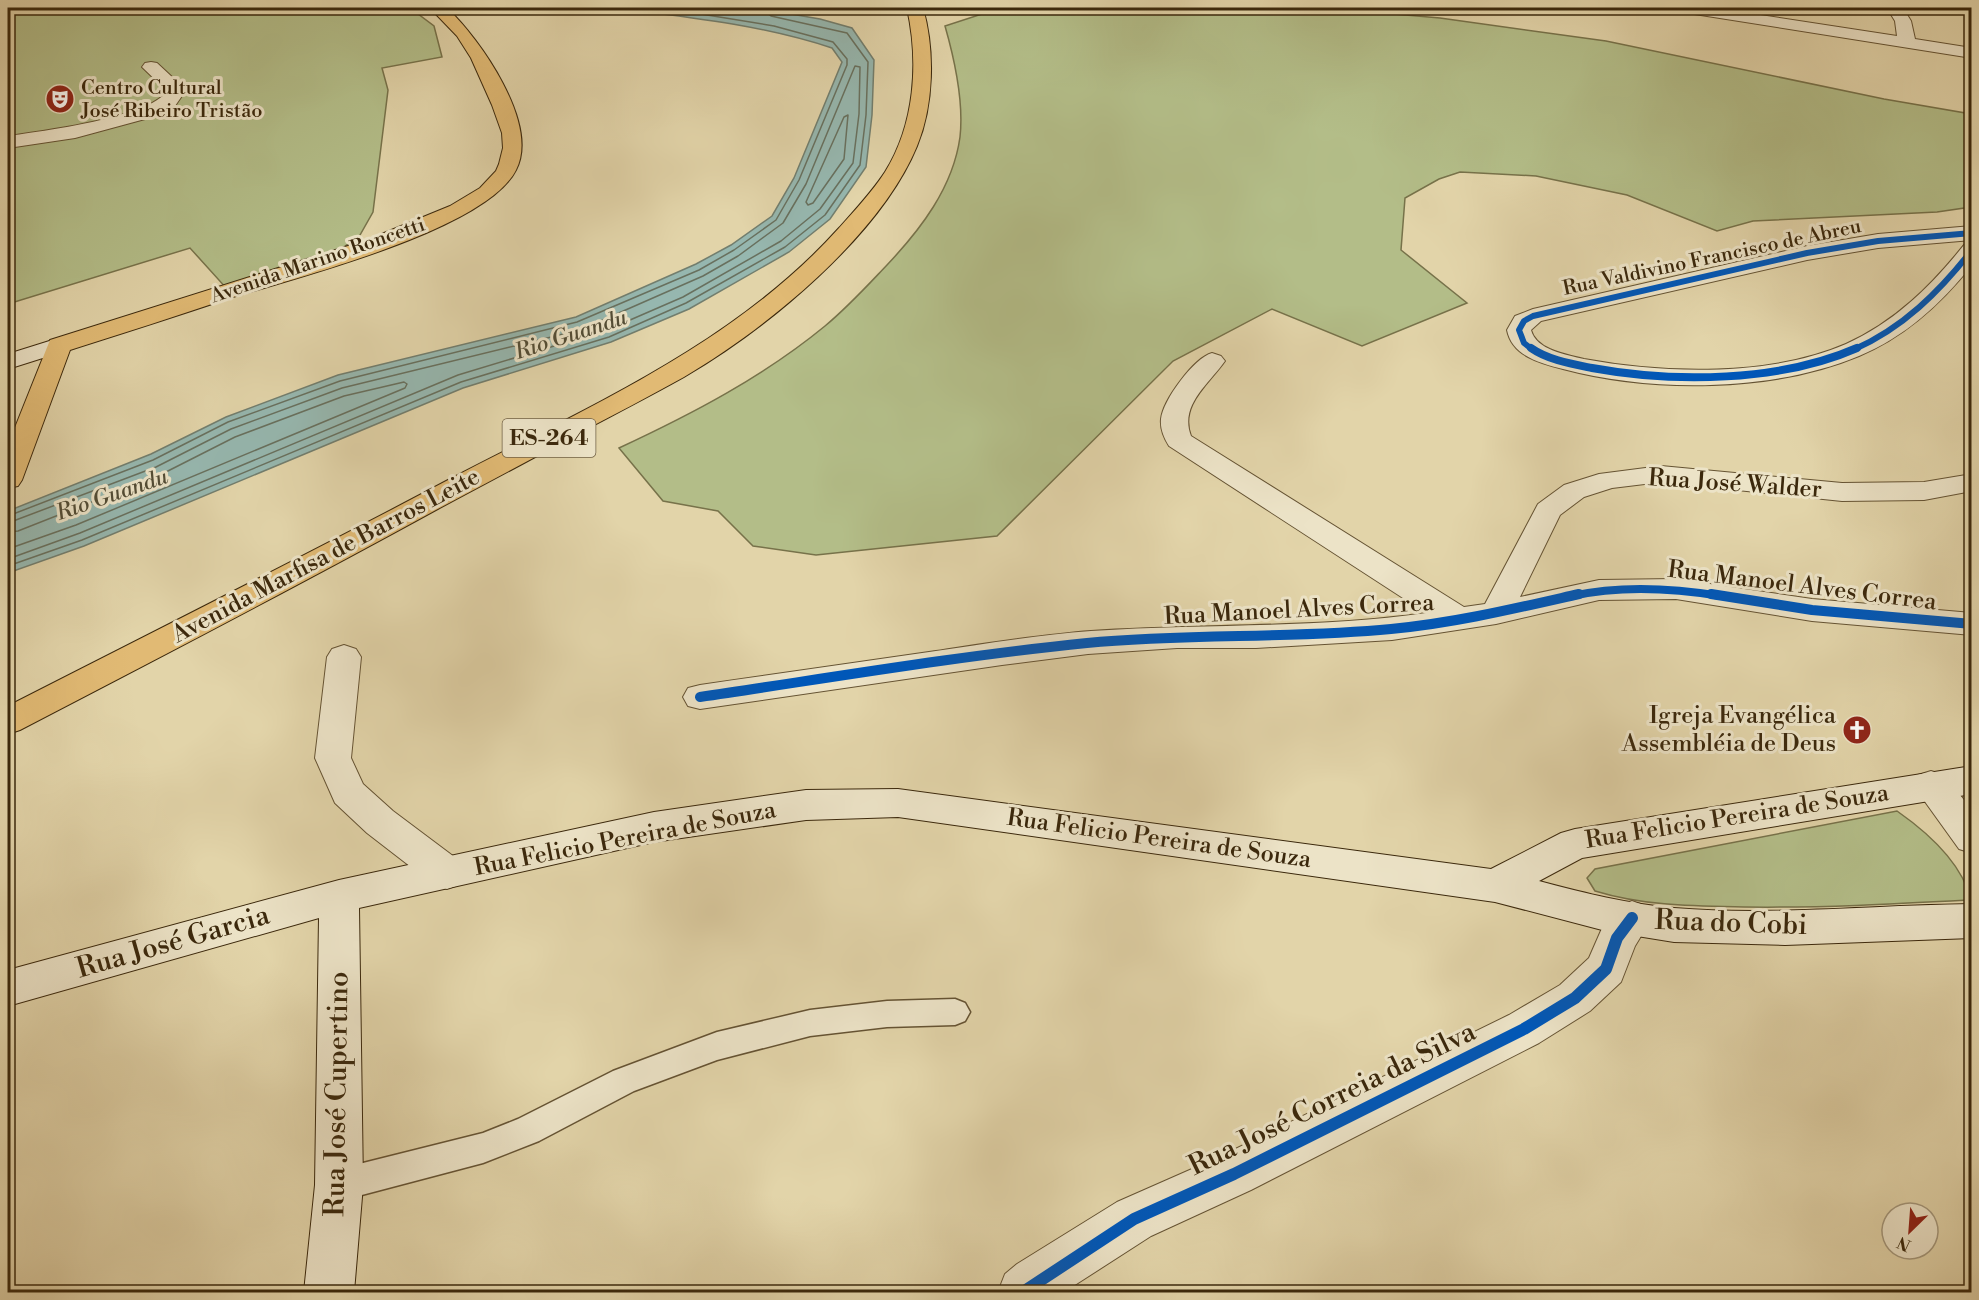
<svg xmlns="http://www.w3.org/2000/svg" width="1979" height="1300" viewBox="0 0 1979 1300" font-family="'Libre Bodoni',serif">
	<rect width="100%" height="100%" fill="#e2d4a9"/>
	<filter id="stains"><feTurbulence type="fractalNoise" baseFrequency=".00333" numOctaves="4"/><feColorMatrix values="0 0 0 0 .2 0 0 0 0 .09 0 0 0 0 .02 0 0 0 .5 -.17"/></filter>
	<radialGradient id="worn" r=".72"><stop offset=".6" stop-color="#630" stop-opacity="0"/><stop offset="1" stop-color="#630" stop-opacity=".3"/></radialGradient>
	<g fill="#b3bd88" stroke="#77724a" stroke-width="1.5">
		<polygon points="8,8 410,8 434,26 442,57 382,68 388,90 373,212 360,235 333,255 227,289 190,248 8,304"/>
		<path d="M1026 8H1325L1440 18 1606 41 1884 99 1971 114V207L1937 212 1753 221 1717 231 1627 195 1536 176 1460 172 1439 179 1405 198 1401 250 1467 303 1362 346 1272 309 1173 361 997 536 816 555 753 546 718 511 663 501 619 448C692 414 763 377 825 326 848 307 867 286 887 265 920 230 953 188 960 137 964 101 955 61 945 26L988 12Z"/>
		<path d="M1897 811C1927 832 1962 863 1971 900 1895 904 1820 908 1744 907 1693 906 1644 906 1595 891L1587 878 1595 869Z"/>
	</g>
	<path fill="#96b7af" stroke="#727e6e" stroke-width="1.5" d="M616 8H756L820 19 852 28 874 60 872 115 866 167 830 219 789 252 689 309 611 342 463 388 84 546 8 573V511L151 454 226 417 338 375 576 317 696 264 731 245 772 216 794 178 842 62 832 48C763 25 688 17 616 8Z"/>
	<g fill="none" stroke-linecap="round" stroke-linejoin="round">
		<g stroke="#68705e" stroke-width="1.5">
			<polygon points="848,115 844,159 813,203 808,205 806,202 844,117"/>
			<polyline points="8,516 153,460 228,422 340,381 577,322 699,270 734,250 776,220 799,180 847,65 847,59 833,42 774,26 664,8"/>
			<polyline points="8,523 156,467 231,429 342,388 580,330 703,276 738,256 783,223 806,184 855,66 860,67 859,114 853,163 820,209 781,241 683,297 607,330 458,375 80,533 8,559"/>
			<polyline points="8,532 18,531 160,475 235,437 344,396 404,382 407,384 405,388 76,525 8,549"/>
			<polyline points="8,566 82,540 461,382 609,337 686,303 785,247 825,215 860,165 866,115 868,62 847,33 771,16 767,13 766,8"/>
		</g>
		<g stroke="#655333" stroke-width="3">
			<polygon id="lane" points="955,999 965,1003 970,1012 965,1021 955,1025 887,1027 810,1036 717,1060 634,1091 539,1141 483,1163 339,1201 328,1196 323,1185 328,1174 339,1169 483,1133 518,1119 613,1071 717,1032 810,1010 887,1001"/>
		</g>
		<g stroke="#655333" stroke-width="2">
			<g id="street">
				<polygon points="1680,8 1715,8 1897,36 1895,21 1887,8 1903,8 1911,21 1915,39 1972,48 1972,58 1688,13"/>
				<path d="M151 62 157 63 186 90 175 106 145 119 75 138 8 148V136C42 131 149 118 167 91L142 67 145 63Z"/>
				<path d="M1972 226V240L1878 248 1807 260 1541 321 1531 330C1536 350 1567 355 1584 359 1665 374 1770 377 1846 344 1895 322 1931 286 1964 245L1972 243V265C1941 304 1905 337 1859 356 1773 392 1653 393 1563 369 1540 363 1512 356 1507 330L1515 316 1533 309 1807 246 1878 234Z"/>
				<path d="M1212 353 1221 356 1225 361C1209 384 1179 405 1191 436L1464 607 1485 604 1538 504 1564 485 1599 474 1661 466 1842 483 1924 482 1972 474V491L1924 500 1842 501 1661 482 1612 488 1584 497 1560 515 1520 597 1599 580 1676 579 1812 599 1972 613V635L1812 621 1676 599 1599 600 1496 624 1392 640 1256 648H1177L1088 654 1002 665 700 709 688 706 683 697 688 688 700 685C776 674 853 663 929 652 983 644 1037 635 1091 631 1203 623 1315 629 1426 613L1169 446C1164 438 1160 429 1161 419 1163 400 1194 358 1212 353Z"/>
				<polygon points="344,645 356,649 361,657 351,758 363,784 393,811 461,862 466,873 461,884 447,889 433,884 367,833 335,803 315,758 327,657 332,649"/>
				<polygon points="1931,771 1944,775 1972,810 1972,853 1959,849 1913,785 1918,775"/>
				<polygon points="1632,901 1646,906 1652,918 1635,946 1621,982 1590,1011 1539,1043 1251,1190 1151,1236 1064,1292 998,1292 1005,1274 1017,1264 1117,1202 1217,1158 1509,1015 1560,985 1589,958 1603,926 1618,906"/>
			</g>
		</g>
		<g stroke="#3b280c" stroke-width="2">
			<g id="secondary">
				<polygon points="59,338 68,340 71,345 68,350 8,369 8,354"/>
				<path d="M1972 766V794L1582 858 1539 881C1584 893 1628 904 1674 908 1773 916 1872 905 1972 904V938L1785 945 1674 942 1606 931 1495 902 898 817 806 820 654 842 359 908 363 1185 354 1292H304L315 1185 319 918 8 1006V970L339 880 654 812 806 790 898 789 1491 869 1561 833 1575 829Z"/>
			</g>
		</g>
		<g stroke="#3b280c" stroke-width="2">
			<g id="primary">
				<path d="M430 8H447C480 39 540 124 516 170 486 230 295 278 230 298 177 316 123 333 70 350L22 480 18 486 8 488V445L50 340 367 240 450 206 480 188 496 171 499 164 503 148 502 133 492 105 471 58 457 36Z"/>
				<path d="M907 8H923C935 50 934 105 917 146 880 236 766 329 684 377 650 396 615 414 581 432 532 459 483 485 434 511 297 586 159 658 20 730L8 734V706C155 631 303 557 450 479 586 408 734 345 839 228 855 210 872 192 885 172 915 124 919 62 907 8Z"/>
			</g>
		</g>
		<use href="#lane" fill="#ece3c7" fill-rule="evenodd"/>
		<use href="#street" fill="#ece3c7" fill-rule="evenodd"/>
		<use href="#secondary" fill="#ece3c7" fill-rule="evenodd"/>
		<use href="#primary" fill="#e1ba74" fill-rule="evenodd"/>
		<g stroke="#ece3c7" stroke-width="8">
			<g id="cycleway-far3">
				<polyline points="1533,350 1524,343 1519,330 1524,321 1533,316 1807,253 1878,241 1972,233"/>
				<path d="M1853 350C1903 328 1939 292 1972 250"/>
			</g>
		</g>
		<g stroke="#ece3c7" stroke-width="10">
			<g id="cycleway-far2">
				<path d="M1531 348C1548 360 1572 364 1592 368 1674 383 1780 382 1857 348"/>
				<path d="M1572 596C1621 585 1672 588 1721 596"/>
			</g>
		</g>
		<g stroke="#ece3c7" stroke-width="14">
			<g id="cycleway-far1">
				<polyline points="1711,594 1812,610 1972,624"/>
				<path d="M700 697C829 678 958 656 1087 643 1188 633 1290 639 1391 629 1455 623 1517 608 1579 594"/>
			</g>
		</g>
		<g stroke="#ece3c7" stroke-width="16">
			<polyline id="cycleway" points="1023,1292 1134,1219 1234,1174 1524,1029 1575,998 1606,969 1617,938 1632,918"/>
		</g>
		<use href="#cycleway-far3" stroke="#0057b8" stroke-width="6"/>
		<use href="#cycleway-far2" stroke="#0057b8" stroke-width="8"/>
		<use href="#cycleway-far1" stroke="#0057b8" stroke-width="10"/>
		<use href="#cycleway" stroke="#0057b8" stroke-width="12"/>
	</g>
	<defs>
		<g id="theatre-disc" transform="scale(1.5)"><circle r="9.5" fill="#8f2418" stroke="#ece3c7"/><path d="M-5-5.5Q0-4 5-5.5V0Q5 5 0 6Q-5 5-5 0ZM-3.3-2.5H-1v1.5H-3.3ZM1-2.5H3.3v1.5H1ZM-2.8 1Q0 5.5 2.8 1Z" fill="#fff"/></g>
		<g id="church-disc" transform="scale(1.5)"><circle r="9.5" fill="#8f2418" stroke="#ece3c7"/><path d="M-1.2-6h2.4v3.5h3.3v2.4h-3.3V6h-2.4V-.1h-3.3v-2.4h3.3Z" fill="#fff"/></g>
	</defs>
	<g fill-rule="evenodd">
		<use href="#theatre-disc" x="60" y="99"/>
		<use href="#church-disc" x="1857" y="730"/>
	</g>
	<g text-anchor="middle" dominant-baseline="central" stroke-width="6" stroke-linejoin="round" paint-order="stroke">
		<g font-size="20" fill="#3b280c" stroke="#ece3c7" text-anchor="start">
			<text x="81" y="88">Centro Cultural<tspan x="81" dy="23">José Ribeiro Tristão</tspan></text>
		</g>
		<g font-size="20" fill="#3b280c" stroke="#ece3c7">
			<text transform="translate(1712 258) rotate(-12)">Rua Valdivino Francisco de Abreu</text>
			<text transform="translate(318 261) rotate(-19)">Avenida Marino Roncetti</text>
		</g>
		<g font-size="22" font-style="italic" fill="#524c35" stroke="#ece3c7">
			<text transform="translate(571 335) rotate(-18)">Rio Guandu</text>
			<text transform="translate(112 495) rotate(-19)">Rio Guandu</text>
		</g>
		<rect fill="#ece3c7" stroke="#706044" stroke-width="1.5" x="502.5" y="419" width="93" height="38" rx="4.5"/>
		<g font-size="22" font-weight="bold" fill="#3b280c">
			<text x="549" y="438">ES-264</text>
		</g>
		<g font-size="24" fill="#3b280c" stroke="#ece3c7">
			<text transform="translate(1735 484) rotate(4)">Rua José Walder</text>
			<text transform="translate(326 556) rotate(-28)">Avenida Marfisa de Barros Leite</text>
			<text transform="translate(1802 586) rotate(7)">Rua Manoel Alves Correa</text>
			<text transform="translate(1299 610) rotate(-3)">Rua Manoel Alves Correa</text>
			<text transform="translate(1737 817) rotate(-9)">Rua Felicio Pereira de Souza</text>
			<text transform="translate(625 839) rotate(-11)">Rua Felicio Pereira de Souza</text>
			<text transform="translate(1159 839) rotate(8)">Rua Felicio Pereira de Souza</text>
		</g>
		<g font-size="24" fill="#3b280c" stroke="#ece3c7" text-anchor="end">
			<text x="1836" y="716">Igreja Evangélica<tspan x="1836" dy="28">Assembléia de Deus</tspan></text>
		</g>
		<g font-size="28" fill="#3b280c" stroke="#ece3c7">
			<text transform="translate(1731 923) rotate(2)">Rua do Cobi</text>
			<text transform="translate(173 942) rotate(-16)">Rua José Garcia</text>
			<text transform="translate(337 1094) rotate(-89)">Rua José Cupertino</text>
			<text transform="translate(1332 1099) rotate(-26)">Rua José Correia da Silva</text>
		</g>
	</g>
	<rect width="1979" height="1300" fill="none" stroke="#e2d4a9" stroke-width="30"/>
	<rect x="9" y="9" width="1961" height="1282" fill="none" stroke="#3b280c" stroke-width="3"/>
	<rect x="15" y="15" width="1949" height="1270" fill="none" stroke="#3b280c" stroke-width="1.5"/>
	<g transform="translate(1910 1231) rotate(205)"><circle r="28" fill="#ece3c7" stroke="#a5987c" stroke-width="1.5"/>
	<path d="M0-4.5L10 22L0 15L-10 22Z" fill="#8f2418"/>
	<text y="-9" font-size="16" font-weight="bold" text-anchor="middle" fill="#3b280c">N</text>
	</g>
	<rect width="100%" height="100%" filter="url(#stains)"/>
	<rect width="100%" height="100%" fill="url(#worn)"/>
</svg>
